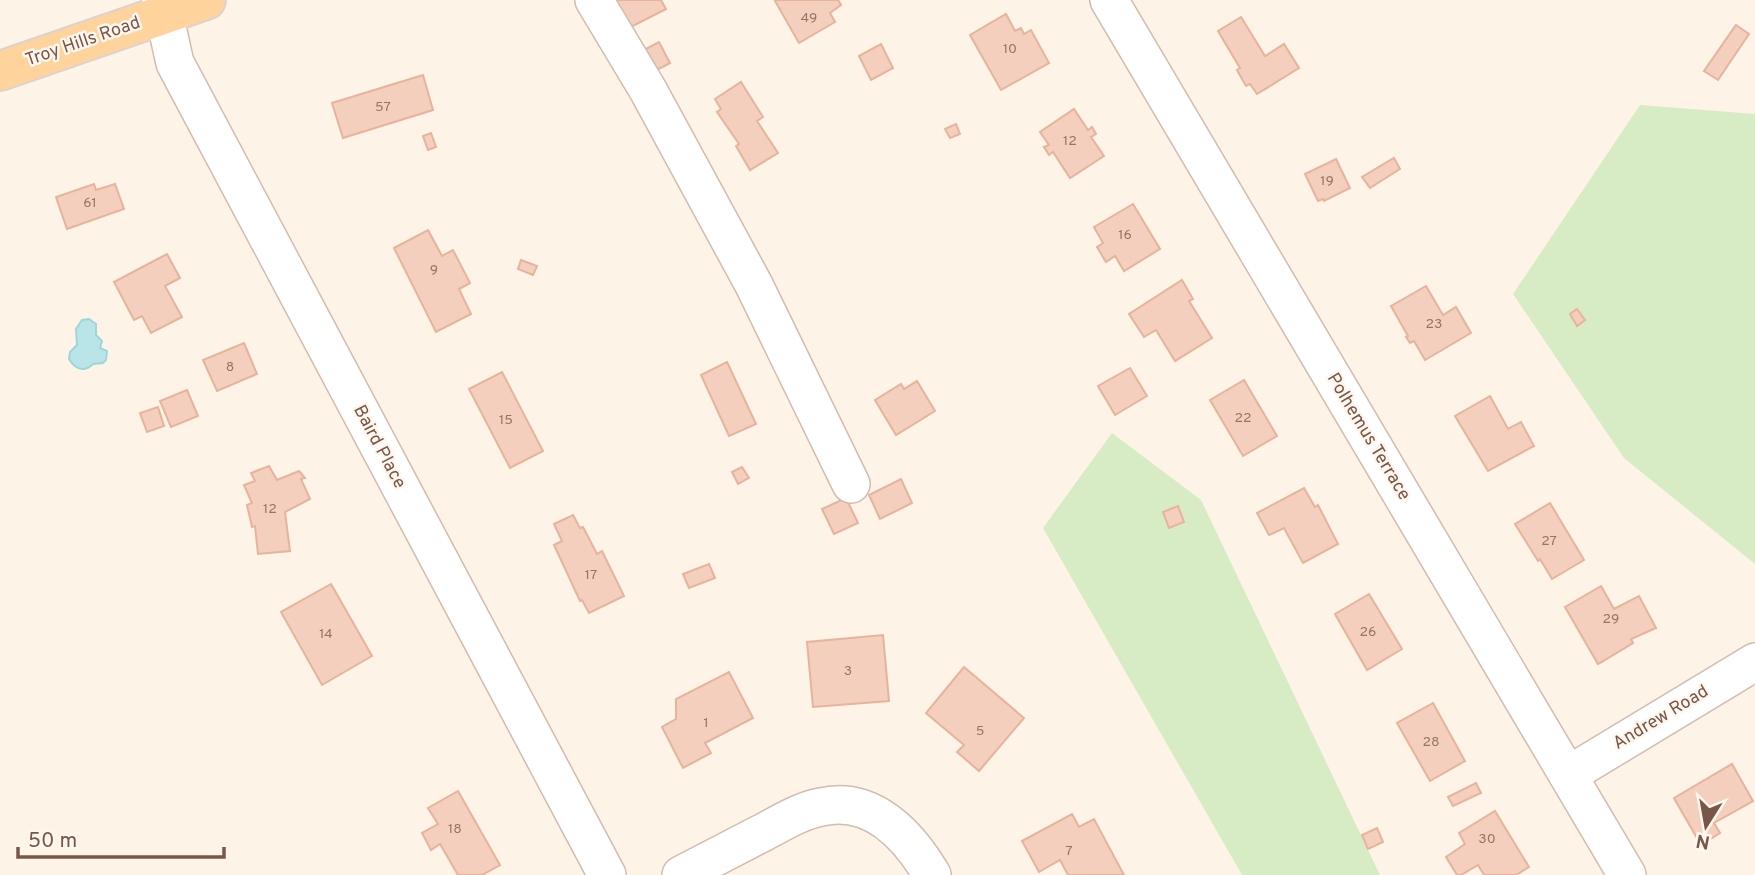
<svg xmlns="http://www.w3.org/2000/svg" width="1755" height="875" viewBox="0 0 1755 875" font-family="Overpass,sans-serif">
	<rect width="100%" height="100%" fill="#fdf3e6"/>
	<g fill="#d7ecc4">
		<polygon points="1640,105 1755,114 1755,564 1624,458 1513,294"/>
		<polygon points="1112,433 1201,500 1380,875 1242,875 1043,528"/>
	</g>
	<path fill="#b9e5e8" stroke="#9fd6da" stroke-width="2" d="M89 319 96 324V335L102 341 100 348 107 351 106 360 103 363 93 364C84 373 75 369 69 359L70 352 77 345 76 329 82 320Z"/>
	<g fill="#f4cfbd" stroke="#e7b39c" stroke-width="2">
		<polygon points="612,0 661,0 666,9 627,29"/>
		<polygon points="777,0 838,0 841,5 830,13 835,22 799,43 775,1"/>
		<polygon points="1006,14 1015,31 1021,28 1024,34 1031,30 1049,63 1001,90 970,35"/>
		<polygon points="1241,17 1265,56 1284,44 1299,68 1257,94 1250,84 1246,86 1237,70 1240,68 1218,31"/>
		<polygon points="1736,25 1749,34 1718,80 1704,71"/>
		<polygon points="659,42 670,63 655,71 644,50"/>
		<polygon points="881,44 893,68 871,80 859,56"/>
		<polygon points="423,75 433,110 343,138 332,103"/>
		<polygon points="741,82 763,117 757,121 778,153 750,170 736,146 739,144 717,112 721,109 715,99"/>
		<polygon points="1074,109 1088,130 1092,127 1096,134 1091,137 1104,156 1070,178 1053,152 1049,155 1044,147 1049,145 1040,132"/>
		<polygon points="956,124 960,134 950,138 945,129"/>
		<polygon points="431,133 436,147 428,150 423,136"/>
		<polygon points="1394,158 1400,169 1370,188 1362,177"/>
		<polygon points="1336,159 1350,188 1324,201 1323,199 1318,201 1305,174"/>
		<polygon points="94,184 96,190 115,184 124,209 67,229 56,197"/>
		<polygon points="1133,204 1160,249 1124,271 1115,256 1106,262 1097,247 1103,243 1094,227"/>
		<polygon points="428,230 442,256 453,250 470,283 459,289 471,314 436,332 394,248"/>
		<polygon points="167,254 180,278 165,286 182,317 151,333 142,316 134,320 114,282"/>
		<polygon points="521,260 537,266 533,275 518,269"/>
		<polygon points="1182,280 1193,299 1189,301 1212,338 1175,361 1156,330 1144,337 1129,314"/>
		<polygon points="1426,286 1443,315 1456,307 1471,333 1425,360 1414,341 1410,343 1406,337 1408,336 1391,306"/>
		<polygon points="1577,309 1585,320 1577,326 1570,314"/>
		<polygon points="244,343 257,374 217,391 203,360"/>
		<polygon points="727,362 756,424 729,436 701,375"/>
		<polygon points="1130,368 1147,396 1115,415 1098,386"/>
		<polygon points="502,372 543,451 510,468 469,389"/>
		<polygon points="1244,380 1277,436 1243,456 1210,400"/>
		<polygon points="917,381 935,411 896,435 875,400 901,384 904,389"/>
		<polygon points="187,390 198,416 171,427 160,401"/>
		<polygon points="1490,396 1508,429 1521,422 1534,446 1488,471 1455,416"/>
		<polygon points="158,407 164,426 147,432 140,413"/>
		<polygon points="269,466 277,480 299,471 305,478 301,479 310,499 285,512 290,551 258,554 255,526 252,527 247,505 252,503 244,485 255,481 251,473"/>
		<polygon points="742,467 749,478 738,484 732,472"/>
		<polygon points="901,479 912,503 880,519 869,495"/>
		<polygon points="1304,488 1315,507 1318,505 1338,544 1303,563 1284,528 1269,535 1257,513"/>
		<polygon points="846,498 858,523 834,534 822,509"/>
		<polygon points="1550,503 1584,560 1552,579 1540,559 1538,561 1515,524"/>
		<polygon points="1178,506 1184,522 1169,528 1163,512"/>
		<polygon points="573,515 580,528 583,527 597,554 602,551 624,596 589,613 582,600 580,601 554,545 562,541 554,524"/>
		<polygon points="709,564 715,578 689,588 683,574"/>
		<polygon points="331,584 372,656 322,685 281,612"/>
		<polygon points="1601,586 1614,609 1639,596 1656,628 1631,639 1633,643 1598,664 1565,607"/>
		<polygon points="1369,594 1402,649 1367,670 1335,614"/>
		<polygon points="883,635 889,701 813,707 807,642"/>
		<polygon points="964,667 1024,718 979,771 957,752 964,745 926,713"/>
		<polygon points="729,672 753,718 705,743 711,753 683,768 662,727 676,719 676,699"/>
		<polygon points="1433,703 1465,761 1430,781 1397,723"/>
		<polygon points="1732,764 1753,801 1714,823 1720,833 1701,845 1674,798"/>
		<polygon points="1476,783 1481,793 1453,806 1448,797"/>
		<polygon points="458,791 500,865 482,875 458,875 440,844 431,850 422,833 438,824 428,808"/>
		<polygon points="1495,811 1529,867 1516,875 1484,875 1478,865 1461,875 1457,875 1446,857 1465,844 1459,833"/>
		<polygon points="1072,814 1079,827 1094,819 1124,875 1068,875 1060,860 1039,872 1022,841"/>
		<polygon points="1377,828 1383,842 1368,849 1362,835"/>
	</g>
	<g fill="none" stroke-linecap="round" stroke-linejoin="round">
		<g stroke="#d2bcae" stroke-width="40">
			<g id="minor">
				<polyline points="161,0 175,63 607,875"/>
				<polyline points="594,0 648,90 754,285 851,484"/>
				<polyline points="1109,0 1627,875"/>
				<polyline points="1568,775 1755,662"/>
				<path d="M681 875C708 861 735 847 762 833 781 823 800 811 821 807 872 795 909 836 932 875"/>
			</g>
		</g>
		<g stroke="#dcd3d0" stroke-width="42">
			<polyline id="major" points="0,71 206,0"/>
		</g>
		<use href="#minor" stroke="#fff" stroke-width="37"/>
		<use href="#major" stroke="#fed39c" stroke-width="38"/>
	</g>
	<g text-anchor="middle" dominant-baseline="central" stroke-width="5" stroke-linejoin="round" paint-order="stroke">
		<g font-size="14" fill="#977566">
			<text x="809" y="18">49</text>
			<text x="1010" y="49">10</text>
			<text x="383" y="107">57</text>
			<text x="1070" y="141">12</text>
			<text x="1327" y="181">19</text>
			<text x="90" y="203">61</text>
			<text x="1125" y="235">16</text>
			<text x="434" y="270">9</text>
			<text x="1434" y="324">23</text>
			<text x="230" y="367">8</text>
			<text x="1243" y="418">22</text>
			<text x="506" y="420">15</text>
			<text x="270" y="509">12</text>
			<text x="1549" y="541">27</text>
			<text x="591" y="575">17</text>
			<text x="1611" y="619">29</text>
			<text x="1368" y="632">26</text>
			<text x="326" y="634">14</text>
			<text x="848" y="671">3</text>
			<text x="706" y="723">1</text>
			<text x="980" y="731">5</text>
			<text x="1431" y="742">28</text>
			<text x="455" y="829">18</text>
			<text x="1487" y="839">30</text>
			<text x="1069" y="851">7</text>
		</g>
		<g font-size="18" fill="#785749" stroke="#fff7ee">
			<text transform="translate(83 42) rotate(-19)">Troy Hills Road</text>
			<text transform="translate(1368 437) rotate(59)">Polhemus Terrace</text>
			<text transform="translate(379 447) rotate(62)">Baird Place</text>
			<text transform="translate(1661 718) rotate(-31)">Andrew Road</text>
		</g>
	</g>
	<g transform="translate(1706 826) rotate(191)" stroke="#fff7ee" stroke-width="5" paint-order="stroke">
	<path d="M0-5L12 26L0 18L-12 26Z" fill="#785749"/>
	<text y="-10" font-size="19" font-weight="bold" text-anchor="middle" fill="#785749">N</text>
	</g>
	<path d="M18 847v10h206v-10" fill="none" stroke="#785749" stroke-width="3.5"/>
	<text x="28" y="847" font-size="21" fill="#785749" stroke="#fff7ee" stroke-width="5" paint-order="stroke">50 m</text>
</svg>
